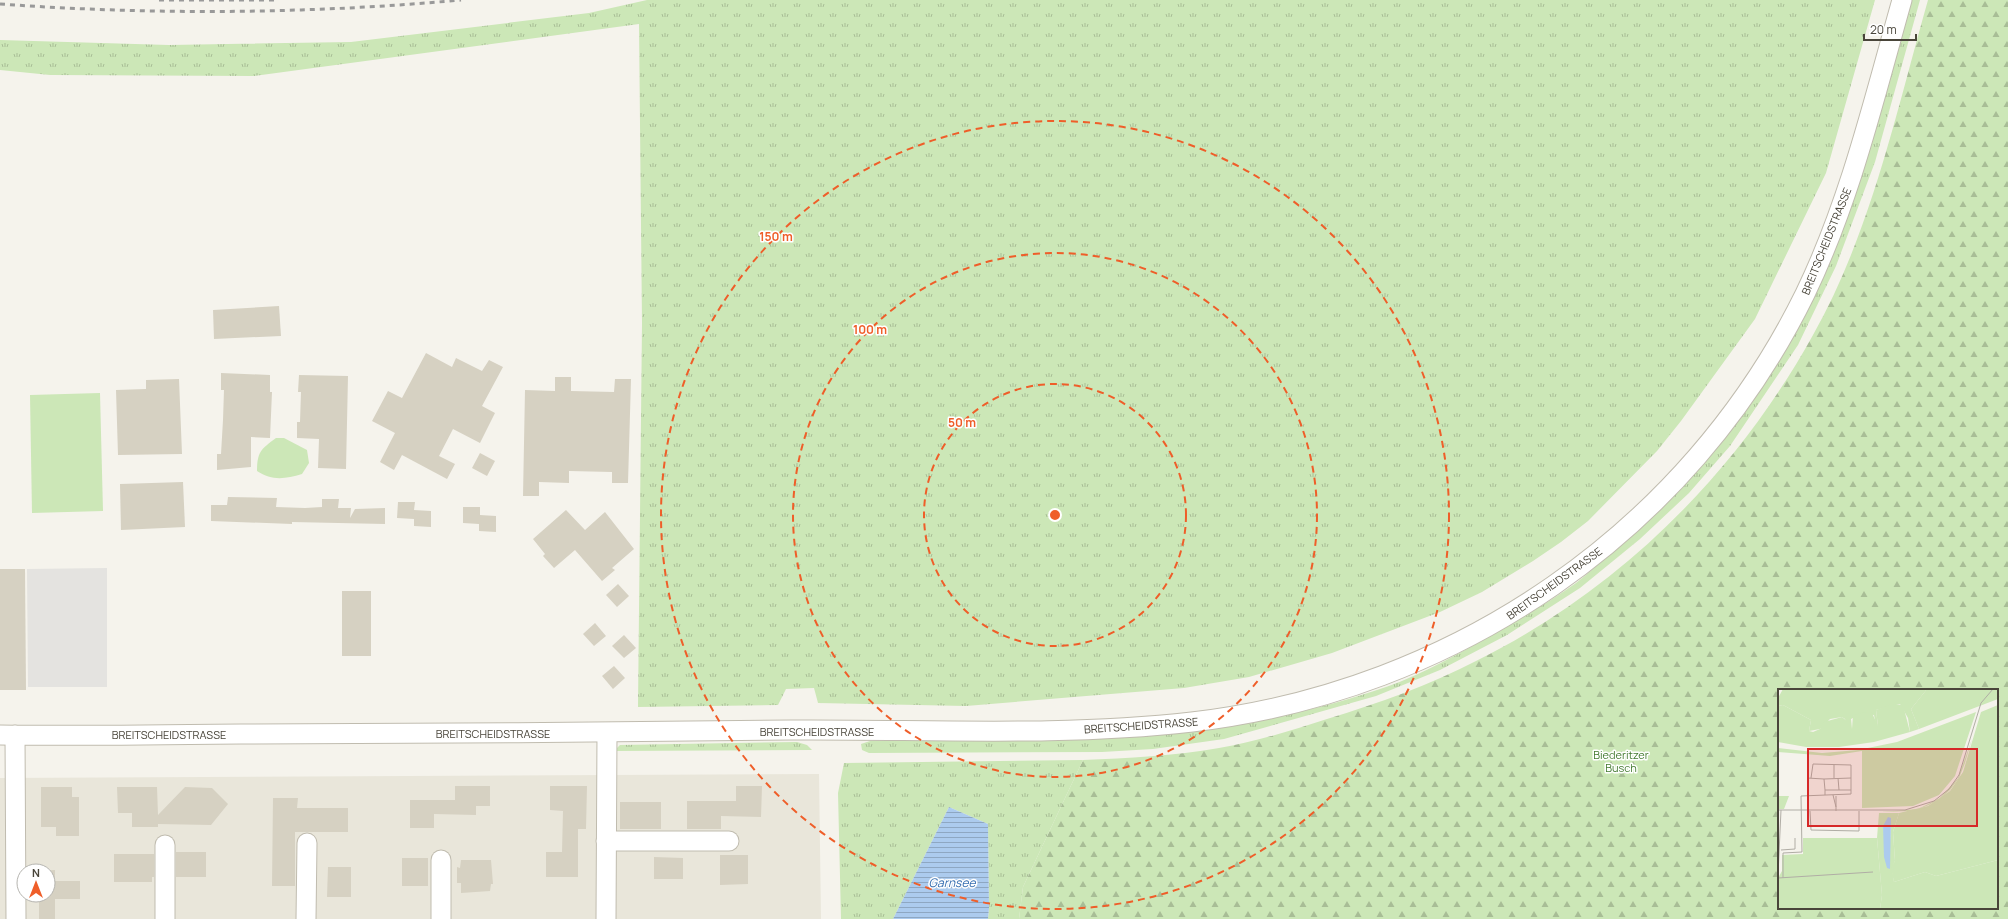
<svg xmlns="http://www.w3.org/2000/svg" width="2008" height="919" viewBox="0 0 2008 919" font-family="Manrope,sans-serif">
	<defs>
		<pattern id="grass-tufts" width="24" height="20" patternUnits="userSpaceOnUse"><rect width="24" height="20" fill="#cce7b7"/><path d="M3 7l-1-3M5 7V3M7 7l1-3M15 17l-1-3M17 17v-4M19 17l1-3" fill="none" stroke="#a8bd96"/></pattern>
		<pattern id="forest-firs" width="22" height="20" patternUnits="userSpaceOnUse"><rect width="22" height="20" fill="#cce7b7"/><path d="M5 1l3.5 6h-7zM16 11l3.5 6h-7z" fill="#a8bd96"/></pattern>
		<pattern id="water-rules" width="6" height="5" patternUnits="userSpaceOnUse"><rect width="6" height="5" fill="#accbee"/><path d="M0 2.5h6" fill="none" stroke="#8ea7c2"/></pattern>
	</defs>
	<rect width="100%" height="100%" fill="#f5f3ec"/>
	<path fill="#e9e6da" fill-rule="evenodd" d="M819 774 821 919H0V778ZM24 871H48V895H24Z"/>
	<g fill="url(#grass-tufts)">
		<polygon points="647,0 1875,0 1826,173 1755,319 1681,421 1657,451 1588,521 1561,542 1533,561 1482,592 1440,612 1332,653 1249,677 1184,688 966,706 818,703 814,688 786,689 778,705 638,707 642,323 639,24 254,76 50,75 0,70 0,40 169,45 351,42 589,13"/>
		<path d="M1911 0H1920L1875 162 1836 266 1798 345 1730 446 1689 493 1640 539 1580 588 1507 635 1440 670 1376 696 1224 739 1153 749 1102 752 869 753 862 750 861 744 870 741C968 740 1066 741 1163 732 1187 730 1211 729 1235 725 1281 717 1329 706 1374 691 1410 680 1445 661 1478 643 1511 624 1545 605 1576 583 1589 573 1601 561 1614 551 1708 472 1783 373 1830 260 1865 177 1887 87 1911 0Z"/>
		<polygon points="797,742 807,745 812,750 614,751 620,745"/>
		<polygon points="1083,760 1023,887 1019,919 988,919 989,908 988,824 949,807 893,919 841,919 838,793 844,763"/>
	</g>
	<path fill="url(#forest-firs)" fill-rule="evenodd" d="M1928 0H2008V919H1019L1023 887 1083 760C1128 758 1174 756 1219 748 1256 742 1292 730 1327 719 1379 703 1430 685 1478 660 1620 589 1736 474 1813 335 1871 232 1896 113 1928 0ZM1779 690H1997V908H1779Z"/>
	<g fill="#cce7b7">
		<polygon points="100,393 103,511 32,513 30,395"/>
		<path d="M276 438H284L307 450 309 463 302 474C285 479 272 481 257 471 257 452 261 449 276 438Z"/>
	</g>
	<polygon fill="#e4e3e0" points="107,568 107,687 28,687 27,569"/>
	<polygon fill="url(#water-rules)" points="949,807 988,824 989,908 988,919 893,919"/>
	<g fill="#d6d1c2">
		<polygon points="279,306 281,336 214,339 213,310"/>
		<polygon points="426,353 452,367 456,358 482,371 489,360 503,367 482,406 495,413 480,443 453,429 439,456 455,464 447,479 402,455 394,470 380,462 395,433 372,421 388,391 402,398"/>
		<polygon points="221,373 270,375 270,392 272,392 270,438 251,437 251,467 217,470 217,454 221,454 223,420 224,390 221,390"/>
		<polygon points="299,375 348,376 346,469 318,468 319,439 297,438 297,422 300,422 301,392 298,392"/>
		<polygon points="555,377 571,377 571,391 614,392 615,379 631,379 628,483 612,483 612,472 569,471 569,483 539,482 539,496 523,496 525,390 555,391"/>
		<polygon points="179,379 182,454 118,455 116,390 146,389 146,380"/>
		<polygon points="480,453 495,461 487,476 472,468"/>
		<polygon points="183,482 185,527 121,530 120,484"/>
		<polygon points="228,497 277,498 276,507 305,508 322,507 322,499 339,499 338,508 351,508 350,518 355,509 385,508 385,524 292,522 292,524 211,521 211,505 227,505"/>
		<polygon points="398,502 415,502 414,510 431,511 431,527 414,526 414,519 397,518"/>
		<polygon points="463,507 480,507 480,515 496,516 496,532 479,531 479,524 463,523"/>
		<polygon points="566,510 585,530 605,512 634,549 612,568 615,570 602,581 575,550 554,568 543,556 545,554 533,539"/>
		<polygon points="0,569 25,569 26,690 0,690"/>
		<polygon points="618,584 629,596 617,607 606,595"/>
		<rect x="342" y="591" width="29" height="65"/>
		<polygon points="595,623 606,636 594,646 583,634"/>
		<polygon points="624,635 636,648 624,658 612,646"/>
		<polygon points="614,666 625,678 613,689 602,676"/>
		<polygon points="455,786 490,786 490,806 476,806 476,815 434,814 434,828 410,828 410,800 455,800"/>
		<polygon points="550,786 587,786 586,829 578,829 578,877 546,877 546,852 562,852 563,811 550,810"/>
		<polygon points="736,786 762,786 761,817 721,816 721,829 687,829 687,801 736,801"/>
		<polygon points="41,787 72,787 72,797 79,797 79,836 56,836 56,827 41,827"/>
		<polygon points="117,787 157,787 158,815 185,787 212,788 228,804 211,825 158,824 158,827 132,827 132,813 118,813"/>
		<polygon points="273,798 298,798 297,808 348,808 348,832 295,832 295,886 272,886"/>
		<rect x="620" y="802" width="41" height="27"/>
		<rect x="176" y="852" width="30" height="25"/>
		<polygon points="114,854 154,854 154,877 152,877 152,882 114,882"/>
		<polygon points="720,855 748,855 748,884 720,885"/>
		<polygon points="654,857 683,858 683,879 654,879"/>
		<rect x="402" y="858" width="26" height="28"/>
		<polygon points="461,860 491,860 493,884 491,884 490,891 461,893 461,883 457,883 457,867 460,868"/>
		<polygon points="328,867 351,867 351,897 327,897"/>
		<polygon points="55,870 55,881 80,881 80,899 55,899 55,919 39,919 39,895 48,895 48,871 39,871"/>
	</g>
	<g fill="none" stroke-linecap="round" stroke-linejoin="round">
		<g stroke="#c0bcaf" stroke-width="21">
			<g id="minor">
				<path d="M0 735C80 736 161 735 241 734 424 734 608 732 791 730 924 729 1060 737 1192 722 1455 691 1688 532 1805 294 1850 201 1874 99 1902 0"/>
				<polyline points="15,735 16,919"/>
				<polyline points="606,841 729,841"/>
				<polyline points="165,845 165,919"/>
				<polyline points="306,919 307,843"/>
				<polyline points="441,919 441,860"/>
				<polyline points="606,919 607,733"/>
			</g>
		</g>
		<use href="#minor" stroke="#fff" stroke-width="19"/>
		<g stroke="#999" stroke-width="3" stroke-dasharray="5 5" stroke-linecap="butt">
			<polyline points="159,0 274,0"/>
			<path d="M0 4C153 15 308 14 461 0"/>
		</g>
	</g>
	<g fill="none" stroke="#ef5e29" stroke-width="2" stroke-dasharray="7 5">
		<circle cx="1055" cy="515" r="131"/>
		<circle cx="1055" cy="515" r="262"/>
		<circle cx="1055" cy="515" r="394"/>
	</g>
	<g text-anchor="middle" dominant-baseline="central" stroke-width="3" stroke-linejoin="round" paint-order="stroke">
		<g font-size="11" fill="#49453a" stroke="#fff">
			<text transform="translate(1826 241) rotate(-68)">BREITSCHEIDSTRASSE</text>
			<text transform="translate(1554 583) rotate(-36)">BREITSCHEIDSTRASSE</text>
			<text transform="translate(1141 725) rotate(-4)">BREITSCHEIDSTRASSE</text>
			<text x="817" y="731">BREITSCHEIDSTRASSE</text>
			<text x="493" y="733">BREITSCHEIDSTRASSE</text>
			<text x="169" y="734">BREITSCHEIDSTRASSE</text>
		</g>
		<g font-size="11" fill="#42792f" stroke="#fff">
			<text x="1621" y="754">Biederitzer<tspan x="1621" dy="13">Busch</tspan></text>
		</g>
		<g font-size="12" font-style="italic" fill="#376fb1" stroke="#fff">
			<text x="952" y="882">Garnsee</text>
		</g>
	</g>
	<g transform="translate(1778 689)">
		<rect width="220" height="220" fill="#f5f3ec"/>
		<path d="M5 0H149L133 20 141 40 132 43 130 29 122 15 98 21 100 37 98 36 96 26 82 25 73 30 74 40H70L67 30 64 28 52 30 42 40 31 42 33 31 5 16 0 17V9ZM198 23 177 87 161 106 135 117 84 119V62L52 67 0 63V59L44 64 80 61 119 53ZM194 50 187 74 181 89 172 101 163 109 151 116 146 118 133 122 103 123 140 120 162 109 180 89ZM0 107H11L6 120H0ZM101 124H121L115 143 117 172 114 179 116 193 147 183 158 187 220 171V220H102L104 206 99 149ZM113 136 111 170 112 180 105 137Z" fill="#cce7b7" fill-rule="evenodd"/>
		<path d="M149 0H220V10L141 40 133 20ZM114 15 125 16 132 43 96 53 61 58H28L0 53V17L5 16 33 31 31 42 35 43 42 40 46 33 64 28 70 33V40H74L75 26 88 23 94 24 100 37 98 21ZM220 16V171L158 187 147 183 116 193 113 179 117 172 115 143 121 124 150 117 172 102 185 83 203 23Z" fill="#cce7b7"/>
		<path d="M25 149H99L104 206 102 220H0V189L4 182V166L25 165Z" fill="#cce7b7"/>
		<path d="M110 128 113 129 112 180 109 179 106 168 105 137Z" fill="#accbee"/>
		<path fill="none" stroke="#b0ada5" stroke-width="1" d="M29 89 46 90M56 89V76M60 89 61 101M47 101 46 90 73 89M47 106V101H73M55 106 58 118M0 121H127L156 112 171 100 181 86 203 14 215 0M32 122 33 141 81 142V122M58 122V107M3 161 17 160V149M0 186 3 121M0 189 95 183M5 189V164L24 163 23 107 73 105V76L35 75 33 89"/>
		<path fill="#d62828" fill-opacity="0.15" stroke="#d62828" stroke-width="2" d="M30 60H199V137H30Z"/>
		<rect width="220" height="220" fill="none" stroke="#49453a" stroke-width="2"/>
	</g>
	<circle cx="1055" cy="515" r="6" fill="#ef5e29" stroke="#fff" stroke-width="2"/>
	<g font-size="12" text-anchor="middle" font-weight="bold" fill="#ef5e29" stroke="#fff" stroke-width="3" stroke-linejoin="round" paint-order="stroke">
		<text x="776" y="241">150 m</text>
		<text x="870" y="334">100 m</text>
		<text x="962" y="427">50 m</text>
	</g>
	<g transform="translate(36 883)"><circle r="19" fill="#ffffff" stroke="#b6b5b0"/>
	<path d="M0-3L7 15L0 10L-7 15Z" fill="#ef5e29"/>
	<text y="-6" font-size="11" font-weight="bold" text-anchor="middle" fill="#49453a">N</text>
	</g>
	<path d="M1864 34v6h52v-6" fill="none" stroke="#49453a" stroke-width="2"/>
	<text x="1870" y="34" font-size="12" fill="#49453a" stroke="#ffffff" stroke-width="3" paint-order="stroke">20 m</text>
</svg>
